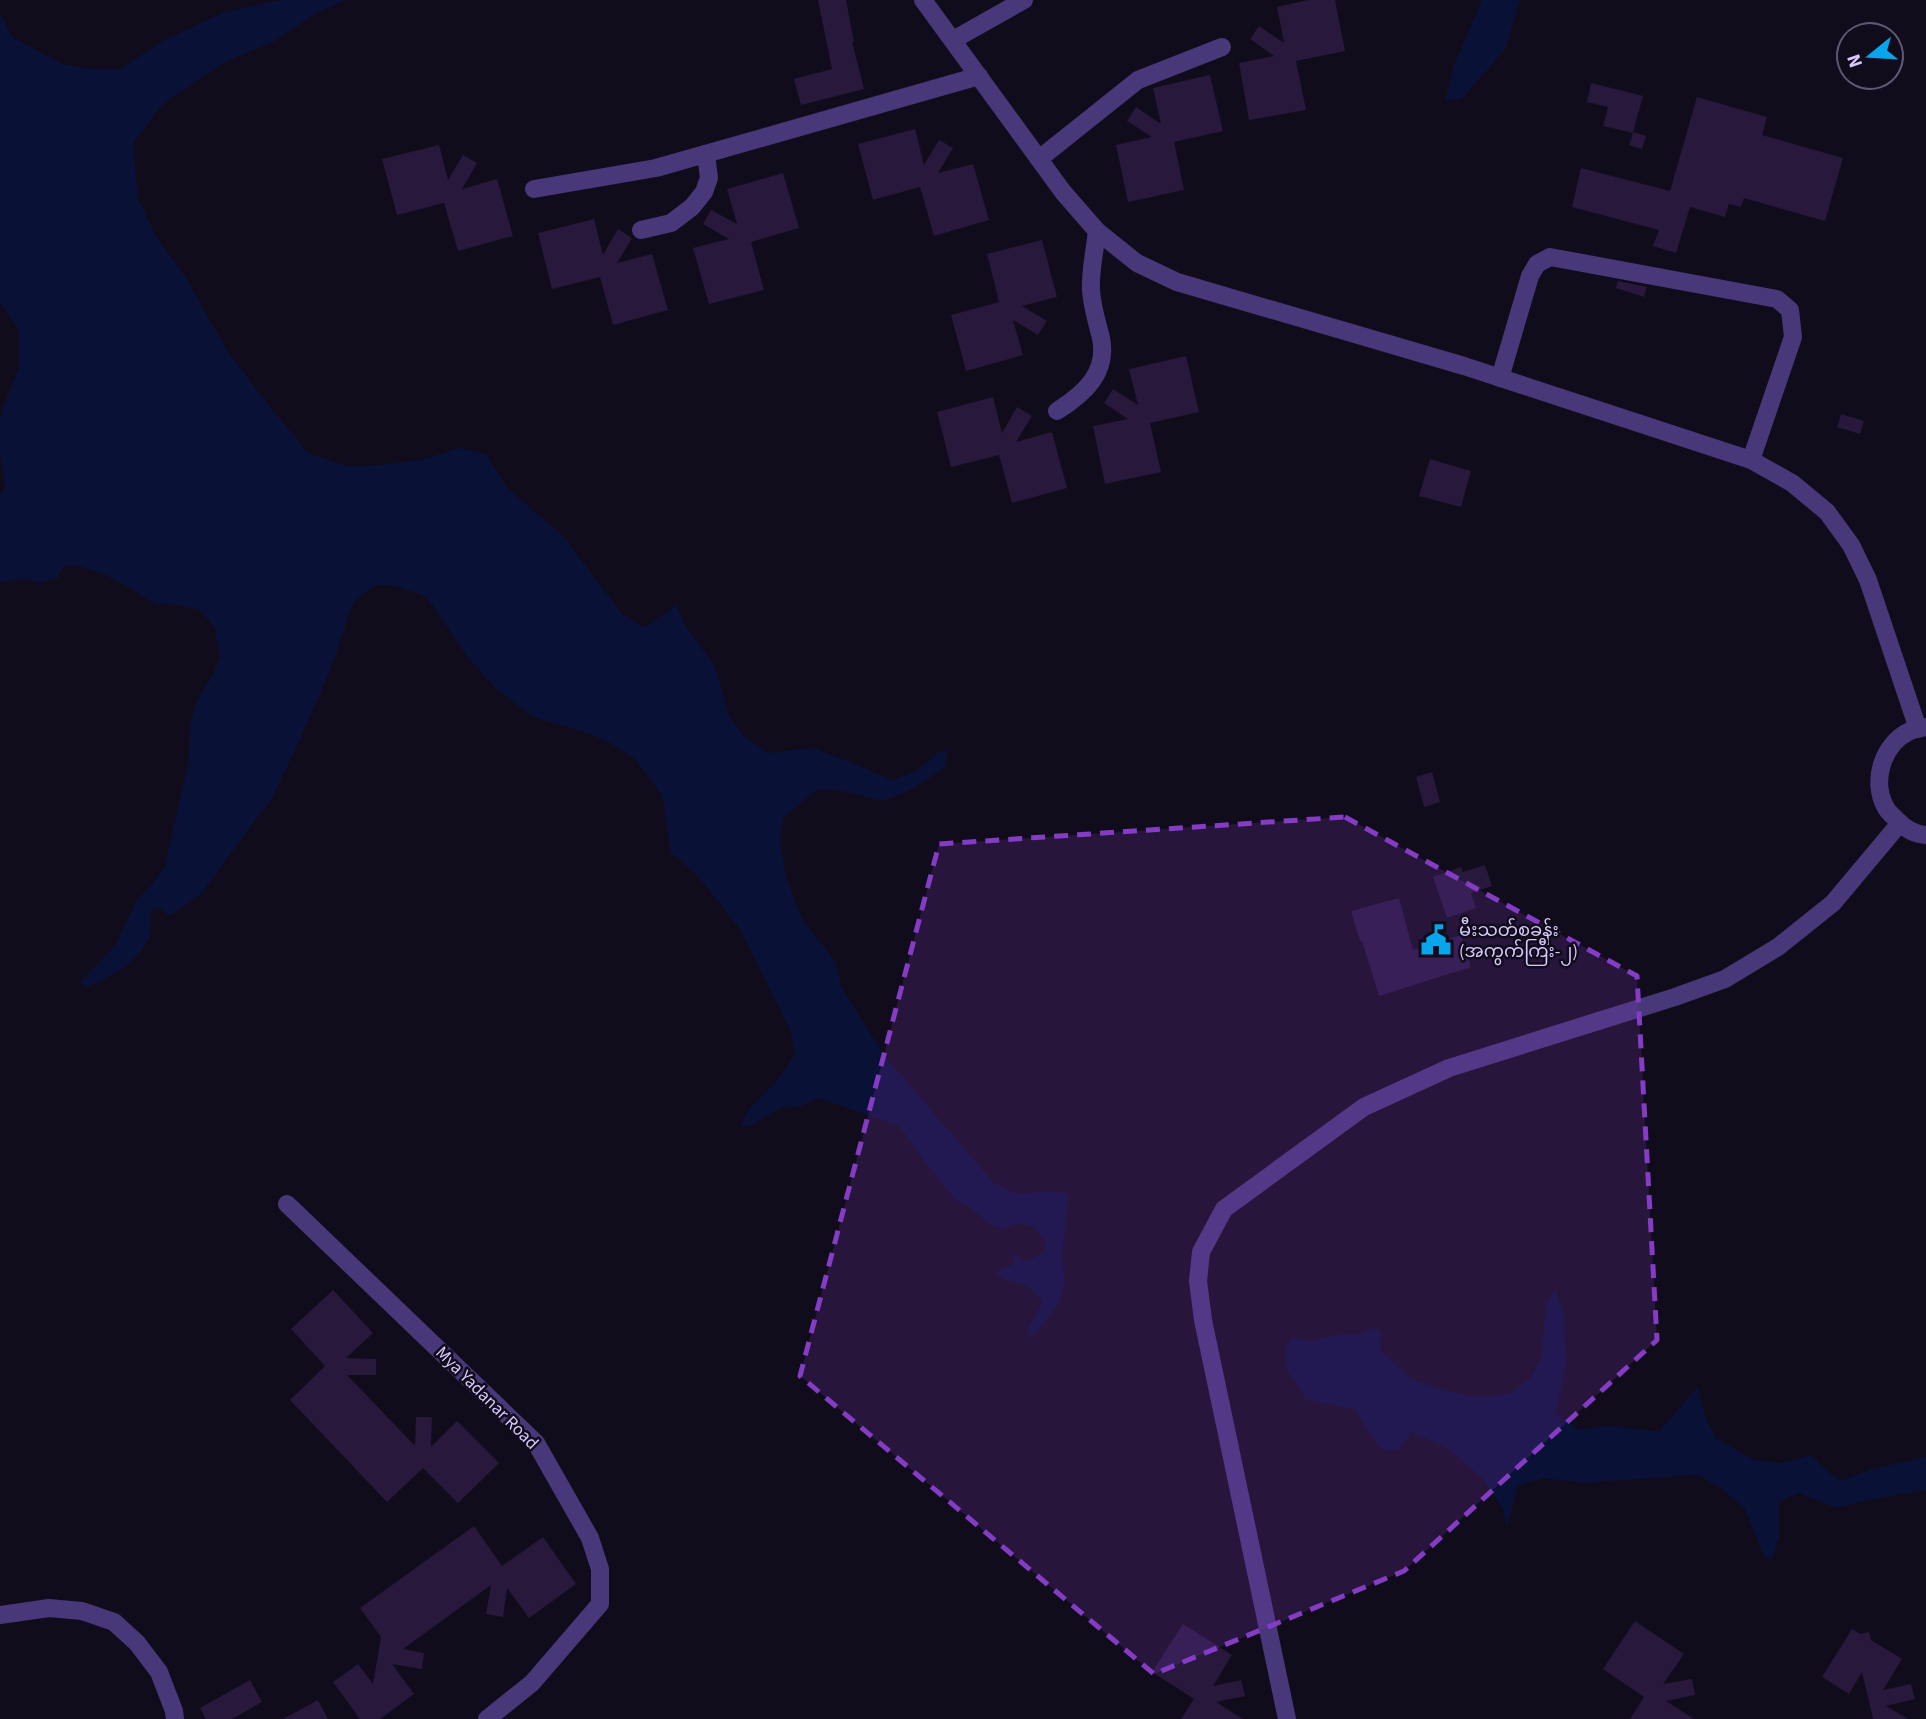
<svg xmlns="http://www.w3.org/2000/svg" width="1926" height="1719" viewBox="0 0 1926 1719" font-family="'Source Sans 3','Noto Sans Myanmar',sans-serif">
	<rect width="100%" height="100%" fill="#110c1b"/>
	<g fill="#0a1136">
		<path d="M281 0H345L315 14 273 42 225 62 163 104 133 143 138 198 157 238 185 276 228 352 263 398 308 453 347 466 383 465 424 459 460 448 486 454 507 488 564 537 622 614 643 627 660 618 676 605 686 626 715 667 729 716 744 736 768 753 813 748 865 768 892 780 916 771 937 753 948 750 944 768 913 789 883 801 843 791 817 789 783 818 780 841 786 876 802 919 835 961 842 988 886 1058 994 1183 1016 1194 1051 1191 1069 1194 1062 1256 1065 1282 1059 1303 1035 1334 1030 1336 1028 1334V1329L1042 1303C1030 1278 1012 1287 995 1273L1015 1263 1009 1252 1026 1262 1044 1252 1046 1241 1033 1226 1016 1224 1002 1229 989 1224 973 1210 957 1201 926 1163 899 1126 819 1098 799 1107 781 1108 749 1127 741 1125 749 1109 780 1077 795 1054 790 1030 740 929 695 873 671 853 662 795 635 759 612 744 593 735 534 717 499 692 468 658 427 597 396 586 376 585 353 603 332 666 298 744 272 798 201 894 170 916 159 908 151 910C150 919 152 931 149 939 139 961 107 980 86 987L80 982 115 946 136 901 151 886 165 866 188 764 191 721 198 699 210 680 220 658 215 628 200 610 180 605 157 604 104 574 80 566 64 565 58 578 41 583 26 579 0 582V496L5 488 0 451V420L4 404 19 368V330L0 302V13L12 37 63 64 91 69H120L163 41 224 12Z"/>
		<polygon points="1482,0 1520,0 1505,49 1462,99 1445,101 1455,63"/>
		<polygon points="1555,1290 1564,1313 1566,1363 1556,1413 1578,1429 1609,1426 1659,1431 1698,1387 1705,1415 1715,1437 1752,1459 1782,1463 1812,1455 1828,1472 1842,1481 1871,1469 1926,1457 1926,1490 1872,1499 1837,1508 1799,1493 1779,1501 1779,1538 1771,1561 1763,1555 1745,1509 1722,1489 1698,1475 1583,1483 1543,1478 1518,1486 1507,1527 1502,1507 1483,1479 1445,1446 1412,1433 1397,1450 1383,1450 1365,1427 1355,1409 1305,1399 1297,1384 1287,1371 1286,1350 1291,1337 1311,1341 1336,1335 1360,1334 1374,1328 1380,1330 1381,1351 1409,1377 1445,1391 1479,1397 1508,1394 1531,1378 1541,1357 1546,1306"/>
	</g>
	<g fill="#27183c">
		<polygon points="818,0 846,0 854,42 852,42 864,89 801,105 794,79 832,69"/>
		<polygon points="1308,0 1335,0 1345,51 1296,61 1306,110 1249,120 1239,63 1274,56 1250,39 1259,26 1284,43 1277,7"/>
		<polygon points="1210,75 1223,131 1174,142 1184,190 1128,202 1116,145 1152,137 1127,121 1136,107 1161,124 1153,88"/>
		<polygon points="1591,83 1643,96 1633,132 1646,136 1642,149 1629,145 1633,133 1603,126 1608,107 1587,102"/>
		<polygon points="1697,97 1767,117 1762,135 1843,158 1825,221 1744,198 1741,207 1729,204 1725,217 1690,207 1676,253 1653,246 1659,230 1572,207 1581,168 1670,191"/>
		<polygon points="915,129 924,165 939,140 953,148 938,173 973,164 989,220 934,236 920,187 873,200 858,144"/>
		<polygon points="439,145 448,180 463,155 477,163 462,189 497,179 513,236 458,251 444,203 397,215 382,159"/>
		<polygon points="783,173 799,228 751,242 764,290 709,304 693,248 729,239 703,224 711,210 737,224 727,189"/>
		<polygon points="594,219 603,255 618,229 632,238 617,263 652,254 668,310 613,325 600,277 552,289 538,233"/>
		<polygon points="1042,240 1057,297 1022,306 1047,321 1038,335 1013,320 1023,355 966,371 951,315 999,302 987,254"/>
		<polygon points="1618,281 1647,287 1644,297 1616,288"/>
		<polygon points="1186,356 1199,412 1150,423 1161,472 1105,484 1093,426 1128,419 1104,403 1113,389 1138,405 1129,369"/>
		<polygon points="993,397 1002,433 1017,407 1032,416 1016,442 1052,432 1067,488 1012,503 999,455 951,467 937,412"/>
		<polygon points="1841,414 1864,421 1860,434 1837,427"/>
		<polygon points="1430,459 1471,471 1461,507 1419,496"/>
		<polygon points="1432,772 1440,802 1424,807 1416,777"/>
		<polygon points="1485,865 1492,886 1471,893 1476,908 1447,918 1433,877 1461,867 1463,872"/>
		<polygon points="1399,898 1413,950 1461,935 1471,967 1379,996 1362,941 1360,941 1351,911"/>
		<polygon points="333,1290 373,1333 346,1358 376,1359 376,1375 347,1375 372,1401 415,1446 416,1417 432,1417 431,1447 457,1421 499,1463 458,1503 423,1468 387,1502 290,1400 325,1366 291,1329"/>
		<polygon points="474,1526 502,1566 543,1537 576,1584 529,1618 507,1588 503,1617 486,1614 491,1585 403,1649 424,1653 422,1669 392,1664 414,1694 380,1719 360,1719 333,1682 358,1664 373,1684 381,1637 360,1608"/>
		<polygon points="1635,1621 1684,1654 1663,1684 1692,1679 1695,1695 1666,1701 1694,1719 1630,1719 1644,1697 1603,1669"/>
		<polygon points="1183,1624 1232,1655 1213,1686 1241,1680 1245,1696 1216,1702 1243,1719 1181,1719 1194,1699 1152,1672"/>
		<polygon points="1852,1629 1861,1634 1869,1632 1871,1640 1902,1659 1883,1690 1911,1684 1915,1699 1886,1706 1908,1719 1873,1719 1862,1672 1849,1694 1822,1677"/>
		<polygon points="250,1680 262,1702 232,1719 206,1719 200,1708"/>
		<polygon points="318,1700 328,1719 283,1719"/>
	</g>
	<g fill="none" stroke-linecap="round" stroke-linejoin="round">
		<g stroke="#483879" stroke-width="18">
			<polyline points="923,0 1063,192 1097,231 1137,263 1177,282 1464,366 1751,460 1792,483 1827,512 1851,545 1868,580 1918,729"/>
			<polyline points="953,40 1024,0"/>
			<polyline points="1039,159 1138,80 1222,47"/>
			<polyline points="534,189 656,168 979,76"/>
			<polyline points="641,230 671,223 692,207 704,192 709,178 706,154"/>
			<polyline points="1500,378 1530,276 1537,264 1550,257 1777,299 1790,310 1793,337 1751,460"/>
			<path d="M1057 411C1084 394 1108 373 1101 338 1097 322 1092 307 1091 290 1090 271 1095 250 1097 231"/>
			<path d="M1926 727C1921 728 1915 729 1910 731 1882 744 1871 782 1886 808 1888 812 1893 816 1897 820 1905 829 1914 834 1926 835"/>
			<polyline points="287,1204 536,1443 590,1538 600,1569 600,1604 532,1683 487,1719"/>
			<polyline points="0,1615 49,1608 82,1611 114,1622 137,1643 159,1672 174,1711 175,1719"/>
			<polyline points="1287,1719 1203,1320 1198,1281 1201,1252 1224,1209 1364,1107 1449,1068 1675,997 1725,979 1778,947 1833,903 1900,823"/>
		</g>
	</g>
	<path fill="#843cc5" fill-opacity="0.2" stroke="#843cc5" stroke-width="5" stroke-dasharray="14 9" stroke-linejoin="round" d="M1345 817 1637 976 1657 1340 1404 1571 1154 1674 800 1376 939 844Z"/>
	<defs>
		<g id="civic-bare" transform="scale(2.415)"><path d="M-.6-6.5H3V-4.5H.6V-3L4-1V1h2V6H-6V1h2V-1L-.6-3ZM-1.2 2.5V6h2.4V2.5Z" fill="#07a5ea" stroke="#110c1b" stroke-width="2.5" paint-order="stroke"/></g>
	</defs>
	<g fill-rule="evenodd">
		<use href="#civic-bare" x="1436" y="940"/>
	</g>
	<g text-anchor="middle" dominant-baseline="central" stroke-width="5" stroke-linejoin="round" paint-order="stroke">
		<g font-size="18" fill="#d9c8fd" stroke="#110c1b" text-anchor="start">
			<text x="1459" y="930">မီးသတ်စခန်း<tspan x="1459" dy="21">(အကွက်ကြီး-၂)</tspan></text>
		</g>
		<g font-size="18" fill="#d9c8fd" stroke="#110c1b">
			<text transform="translate(487 1398) rotate(45)">Mya Yadanar Road</text>
		</g>
	</g>
	<g transform="translate(1870 56) rotate(252)"><circle r="33" fill="#110c1b" stroke="#615775" stroke-width="2"/>
	<path d="M0-5L12 26L0 18L-12 26Z" fill="#07a5ea"/>
	<text y="-10" font-size="19" font-weight="bold" text-anchor="middle" fill="#d9c8fd">N</text>
	</g>
</svg>
